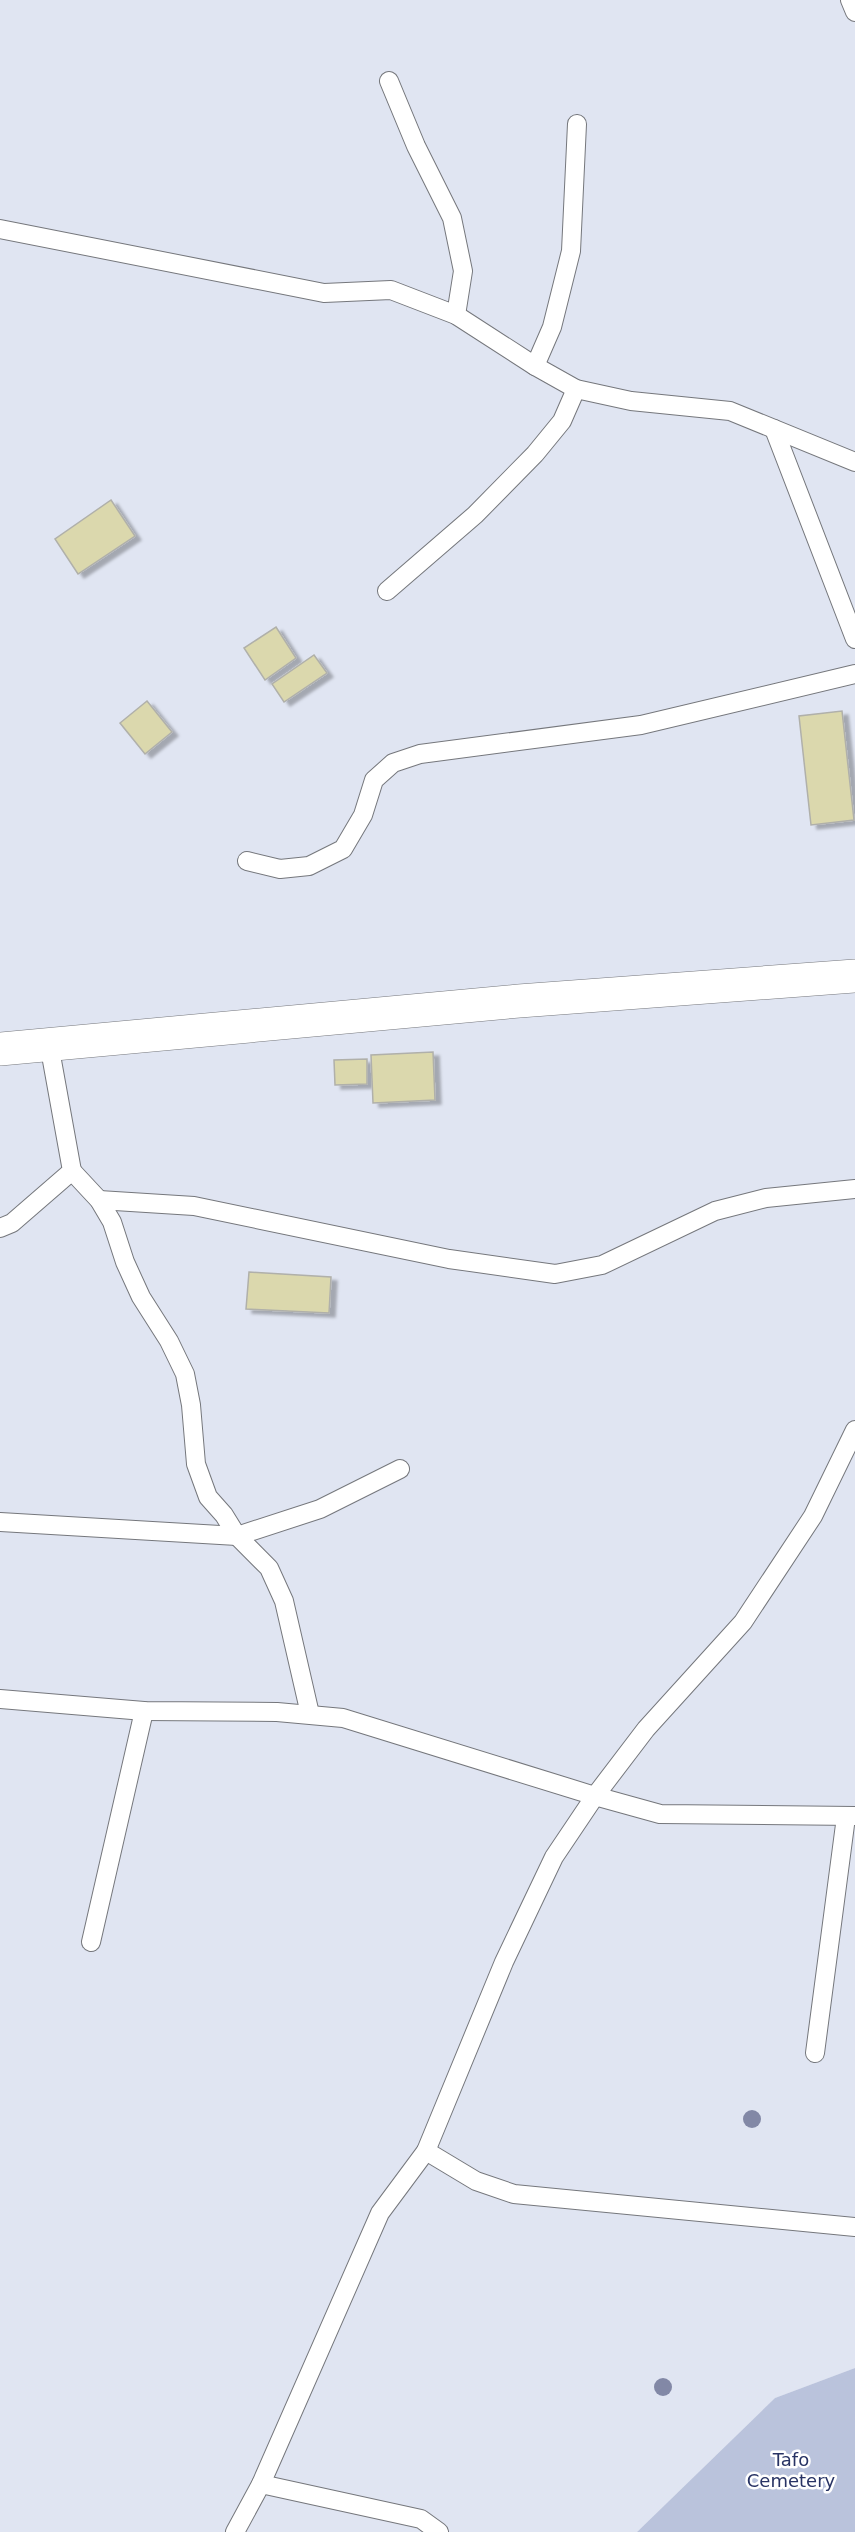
<svg xmlns="http://www.w3.org/2000/svg" width="855" height="2532" viewBox="0 0 855 2532" font-family="'DejaVu Sans',sans-serif">
	<defs>
		<filter id="shadow"><feDropShadow dx="6" dy="4" stdDeviation="1.5" flood-color="#0004"/></filter>
	</defs>
	<rect width="100%" height="100%" fill="#eff1f7"/>
	<polygon fill="#e0e5f2" points="0,0 855,0 855,2368 775,2398 637,2532 0,2532"/>
	<polygon fill="#bac3dc" points="855,2368 855,2532 637,2532 775,2398"/>
	<g fill="#dbd8ad" stroke="#b0b0aa" stroke-width="1.5" filter="url(#shadow)">
		<polygon points="111,500 135,536 78,574 55,539"/>
		<polygon points="276,627 296,658 265,680 244,648"/>
		<polygon points="314,655 327,673 284,702 272,684"/>
		<polygon points="147,701 172,732 145,754 120,723"/>
		<polygon points="842,711 854,820 811,825 799,716"/>
		<polygon points="433,1052 435,1100 373,1103 371,1055"/>
		<polygon points="367,1059 367,1084 335,1085 334,1060"/>
		<polygon points="249,1272 331,1277 329,1313 246,1309"/>
	</g>
	<g fill="none" stroke-linecap="round" stroke-linejoin="round">
		<g stroke="#75777c" stroke-width="20">
			<g id="lane">
				<polyline points="850,0 855,12"/>
				<polyline points="389,81 416,146 452,218 463,271 456,315"/>
				<polyline points="0,229 324,293 391,290 456,315 535,366 576,389 631,401 730,411 855,462"/>
				<polyline points="535,366 552,327 571,251 577,124"/>
				<polyline points="774,429 855,639"/>
				<polyline points="387,591 475,515 535,454 562,421 576,389"/>
				<polyline points="247,861 280,869 309,866 343,849 363,815 374,780 393,763 420,754 641,725 855,674"/>
				<polyline points="72,1171 99,1200 112,1222 125,1262 141,1297 169,1341 185,1374 191,1405 196,1464 208,1497 224,1515 237,1536 269,1568 284,1601 310,1714"/>
				<polyline points="99,1200 194,1206 449,1259 555,1274 602,1265 715,1211 766,1198 855,1189"/>
				<polyline points="0,1228 12,1223 72,1171 49,1044"/>
				<polyline points="0,1522 237,1536 320,1509 400,1469"/>
				<polyline points="0,1699 144,1711 277,1712 343,1718 595,1796 660,1814 855,1816"/>
				<polyline points="91,1942 144,1711"/>
				<polyline points="815,2053 846,1817"/>
				<polyline points="426,2151 476,2181 514,2194 855,2227"/>
				<polyline points="261,2484 421,2519 439,2532"/>
				<polyline points="235,2532 261,2484 380,2213 426,2151 504,1962 554,1857 595,1796 646,1729 743,1622 813,1516 855,1430"/>
			</g>
		</g>
		<g stroke="#75777c" stroke-width="34">
			<polyline id="secondary" points="0,1049 519,1001 855,976"/>
		</g>
		<use href="#lane" stroke="#fff" stroke-width="18"/>
		<use href="#secondary" stroke="#fff" stroke-width="33"/>
	</g>
	<g fill="#8288a6">
		<circle cx="752" cy="2119" r="9"/>
		<circle cx="663" cy="2387" r="9"/>
	</g>
	<g text-anchor="middle" dominant-baseline="central" stroke-width="5" stroke-linejoin="round" paint-order="stroke">
		<g font-size="18" fill="#283364" stroke="#fff">
			<text x="791" y="2459">Tafo<tspan x="791" dy="21">Cemetery</tspan></text>
		</g>
	</g>
</svg>
